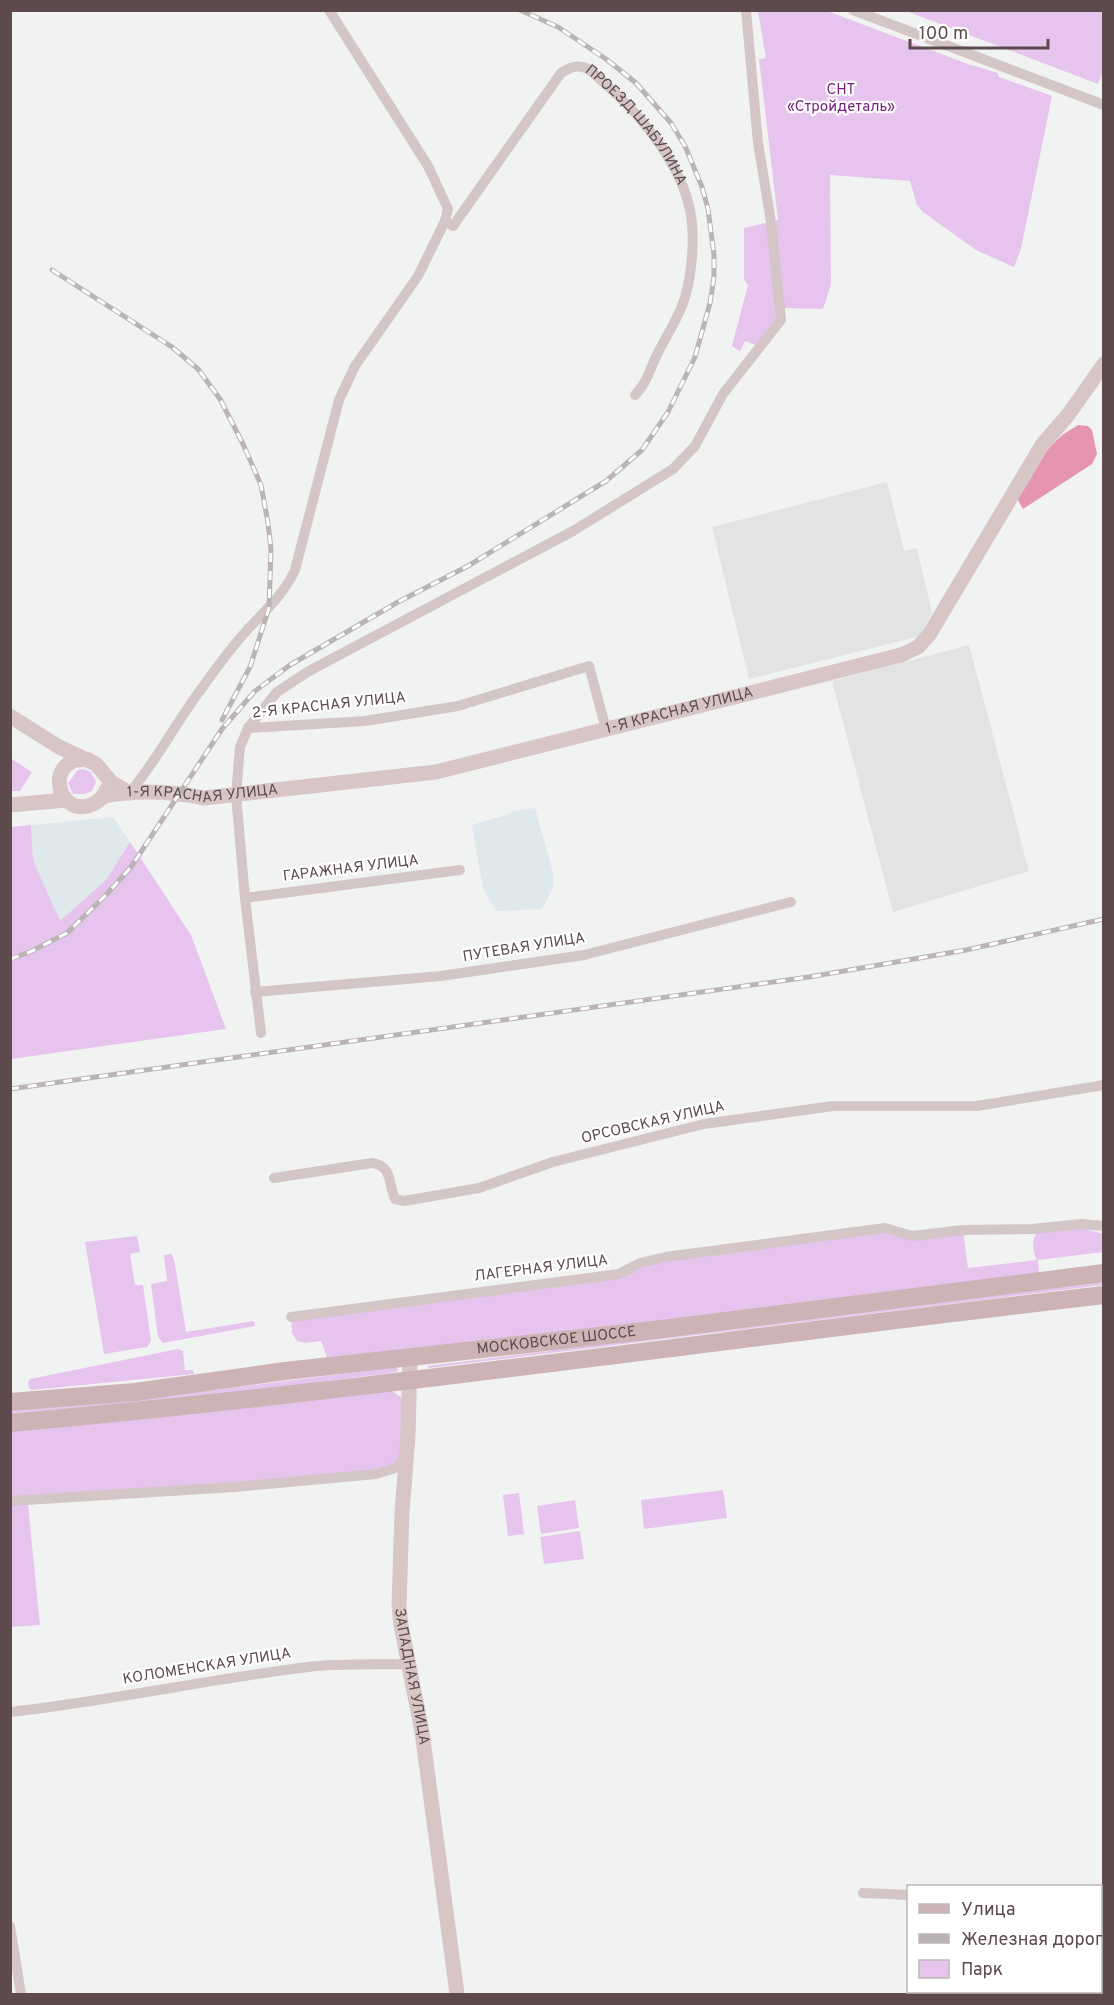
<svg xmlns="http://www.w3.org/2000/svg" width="1114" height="2005" viewBox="0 0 1114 2005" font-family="Overpass,sans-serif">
	<rect width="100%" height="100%" fill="#f1f3f2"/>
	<g fill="#dfe8ea">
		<polygon points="535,808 554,876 553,888 542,909 496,911 483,889 472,825 509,814 512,811"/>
		<polygon points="113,817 130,842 106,880 60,922 33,860 31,825"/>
	</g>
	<g fill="#e2e4e3">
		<polygon points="887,482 904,551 917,548 932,612 920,636 749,679 712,527"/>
		<polygon points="969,645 1029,871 893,912 832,681"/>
	</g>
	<g fill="#e6c4ed">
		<polygon points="758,11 827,11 968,64 998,73 999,77 1052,96 1021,249 1014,267 976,250 923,212 917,205 910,181 830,175 831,284 823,309 779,308 773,327 758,346 745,341 740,351 732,346 748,285 744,280 744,228 778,220 759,59 766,58"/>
		<polygon points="906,11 1103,11 1103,72 1098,84"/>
		<polygon points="10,758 32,772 20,791 11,791"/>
		<polygon points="83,769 91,772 96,782 92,791 85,794 73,794 68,783 78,770"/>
		<polygon points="31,825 33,860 60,921 106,880 130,842 191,935 226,1029 11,1059 11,827"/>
		<path d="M1077 1227 1103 1234V1252L1038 1260 1039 1273 327 1366V1357L321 1341 306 1343 297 1341 292 1333 291 1317 619 1274 640 1263 885 1228 899 1233 963 1230 968 1268 1037 1260C1032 1251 1031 1240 1038 1231Z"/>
		<polygon points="137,1236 140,1252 130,1254 135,1285 143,1285 151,1341 147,1347 104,1354 85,1242"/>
		<polygon points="171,1254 174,1259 186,1332 254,1321 255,1326 163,1343 158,1337 151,1284 167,1281 164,1255"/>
		<polygon points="1103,1282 1103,1285 429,1368 427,1366"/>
		<polygon points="178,1349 183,1351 185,1370 193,1370 194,1374 32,1390 29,1388 28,1382 30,1379"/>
		<polygon points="396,1367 398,1369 397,1372 205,1397 11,1415 11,1410 127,1401"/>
		<polygon points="391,1390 402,1398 403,1452 398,1462 375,1471 289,1479 11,1497 11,1429 236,1409"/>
		<polygon points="723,1490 727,1518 644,1529 641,1500"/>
		<polygon points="519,1493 524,1534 508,1536 503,1495"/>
		<polygon points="575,1500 579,1528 541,1534 537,1506"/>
		<polygon points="28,1504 40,1625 11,1627 11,1505"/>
		<polygon points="580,1531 584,1559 544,1564 540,1537"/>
	</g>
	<path fill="#e695b1" d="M1078 425 1088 426 1092 430 1097 454 1092 464 1023 509 1018 500C1023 482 1045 450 1058 439 1064 433 1072 429 1078 425Z"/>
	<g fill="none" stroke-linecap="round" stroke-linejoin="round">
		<g stroke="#d4c6c7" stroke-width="10">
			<polyline points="853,10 1104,105"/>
			<path id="s1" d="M445 221 453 226 561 73C568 69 574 65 582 67 590 68 598 78 604 83 643 116 688 172 692 224 694 249 691 283 682 306 675 324 663 341 655 359 648 374 647 382 635 395"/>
			<polyline points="248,728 365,721 458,706 589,666 606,729"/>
			<path d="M129 793C157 761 176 722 202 688 216 668 231 648 247 630 265 611 284 594 295 570L339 400 355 366 418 276 445 221 448 209 428 166 329 10"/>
			<polyline points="245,898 460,870"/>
			<polyline points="255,992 441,976 584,955 791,902"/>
			<polyline points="261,1033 245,898 236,795 240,747 248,728 277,692 309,671 573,531 673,469 695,446 723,394 781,320 771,222 758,143 746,10"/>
			<path d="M274 1178 372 1163C393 1166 388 1184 395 1199L404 1201 479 1188 553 1162 704 1124 833 1106H977L1104 1085"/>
			<polyline points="291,1317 619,1274 640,1263 665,1257 885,1228 912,1236 963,1230 1032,1229 1081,1224 1104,1226"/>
			<polyline points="10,1501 235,1487 376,1474 398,1467 406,1457"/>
			<path d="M10 1712C110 1701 209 1679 308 1667 341 1663 376 1665 409 1664"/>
			<polyline points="863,1893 908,1895"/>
			<polyline points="1100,1906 1104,1906"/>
			<polyline points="10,1926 21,1994"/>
		</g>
		<g stroke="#d8c6c6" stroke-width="15">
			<polyline points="10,716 59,747 96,764 111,782 129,793"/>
			<path d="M89 760C44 754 55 818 91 805 99 802 104 796 107 789"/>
			<path id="s2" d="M103 796C136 790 171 791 204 798L436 772 901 655 918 647 929 635 1042 445 1068 415 1104 364"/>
			<polyline points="10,805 66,800"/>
			<path id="s3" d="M410 1357 408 1436 402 1512 399 1606 401 1625 422 1732 457 1994"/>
		</g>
		<g stroke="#cdb3b5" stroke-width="18">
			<path id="s4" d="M10 1402 135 1392 285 1371 662 1329 1104 1273"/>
			<path d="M10 1423C376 1390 739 1337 1104 1295"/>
		</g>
		<g stroke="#bbb4b4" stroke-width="5">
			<g id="rail">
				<polyline points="52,270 172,347 198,369 220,399 243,444 261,485 268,523 271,549 269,608 250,667 222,720"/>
				<polyline points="10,959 30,952 67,933 106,895 131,867 222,729 255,691 290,665 398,602 468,566 606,481 642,450 668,412 695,357 710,303 714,277 714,255 708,209 702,187 685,146 671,123 636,83 606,59 558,27 520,10"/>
				<polyline points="10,1089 809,977 966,950 1104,919"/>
			</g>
		</g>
		<use href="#rail" stroke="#fff" stroke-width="3" stroke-dasharray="9" stroke-linecap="butt"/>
	</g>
	<g text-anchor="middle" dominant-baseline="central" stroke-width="4.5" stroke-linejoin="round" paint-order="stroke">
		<g font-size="15" fill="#751f7b" stroke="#fff">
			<text x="841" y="90">СНТ<tspan x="841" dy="17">«Стройдеталь»</tspan></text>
		</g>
		<g font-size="15" fill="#5d4a4c" stroke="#fff">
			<text stroke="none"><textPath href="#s1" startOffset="300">ПРОЕЗД ШАБУЛИНА</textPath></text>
			<text transform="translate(329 706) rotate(-6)">2-Я КРАСНАЯ УЛИЦА</text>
			<text stroke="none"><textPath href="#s2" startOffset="586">1-Я КРАСНАЯ УЛИЦА</textPath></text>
			<text stroke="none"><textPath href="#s2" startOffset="100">1-Я КРАСНАЯ УЛИЦА</textPath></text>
			<text transform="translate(351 869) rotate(-7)">ГАРАЖНАЯ УЛИЦА</text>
			<text transform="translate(524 948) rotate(-9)">ПУТЕВАЯ УЛИЦА</text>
			<text transform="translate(653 1123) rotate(-13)">ОРСОВСКАЯ УЛИЦА</text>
			<text transform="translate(541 1269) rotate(-7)">ЛАГЕРНАЯ УЛИЦА</text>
			<text stroke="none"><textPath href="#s4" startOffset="550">МОСКОВСКОЕ ШОССЕ</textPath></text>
			<text transform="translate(207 1667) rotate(-9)">КОЛОМЕНСКАЯ УЛИЦА</text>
			<text stroke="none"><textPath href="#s3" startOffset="321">ЗАПАДНАЯ УЛИЦА</textPath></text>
		</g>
	</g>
	<rect width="1114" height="2005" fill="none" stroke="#5d4a4c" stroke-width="24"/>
	<rect x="907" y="1885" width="195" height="108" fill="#ffffff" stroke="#beb7b7" stroke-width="1.5"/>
	<rect x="919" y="1904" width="30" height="9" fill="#cdb3b5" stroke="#beb7b7" stroke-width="1.5"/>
	<text x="961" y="1915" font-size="18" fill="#5d4a4c">Улица</text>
	<rect x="919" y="1934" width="30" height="9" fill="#bbb4b4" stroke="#beb7b7" stroke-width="1.5"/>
	<text x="961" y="1945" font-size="18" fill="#5d4a4c">Железная дорога</text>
	<rect x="919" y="1960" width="30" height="18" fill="#e6c4ed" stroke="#beb7b7" stroke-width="1.5"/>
	<text x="961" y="1975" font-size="18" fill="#5d4a4c">Парк</text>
	<path d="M910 39v9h138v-9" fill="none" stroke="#5d4a4c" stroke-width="3"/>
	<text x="919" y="39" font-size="18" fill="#5d4a4c" stroke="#ffffff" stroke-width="4.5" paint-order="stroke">100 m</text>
</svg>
